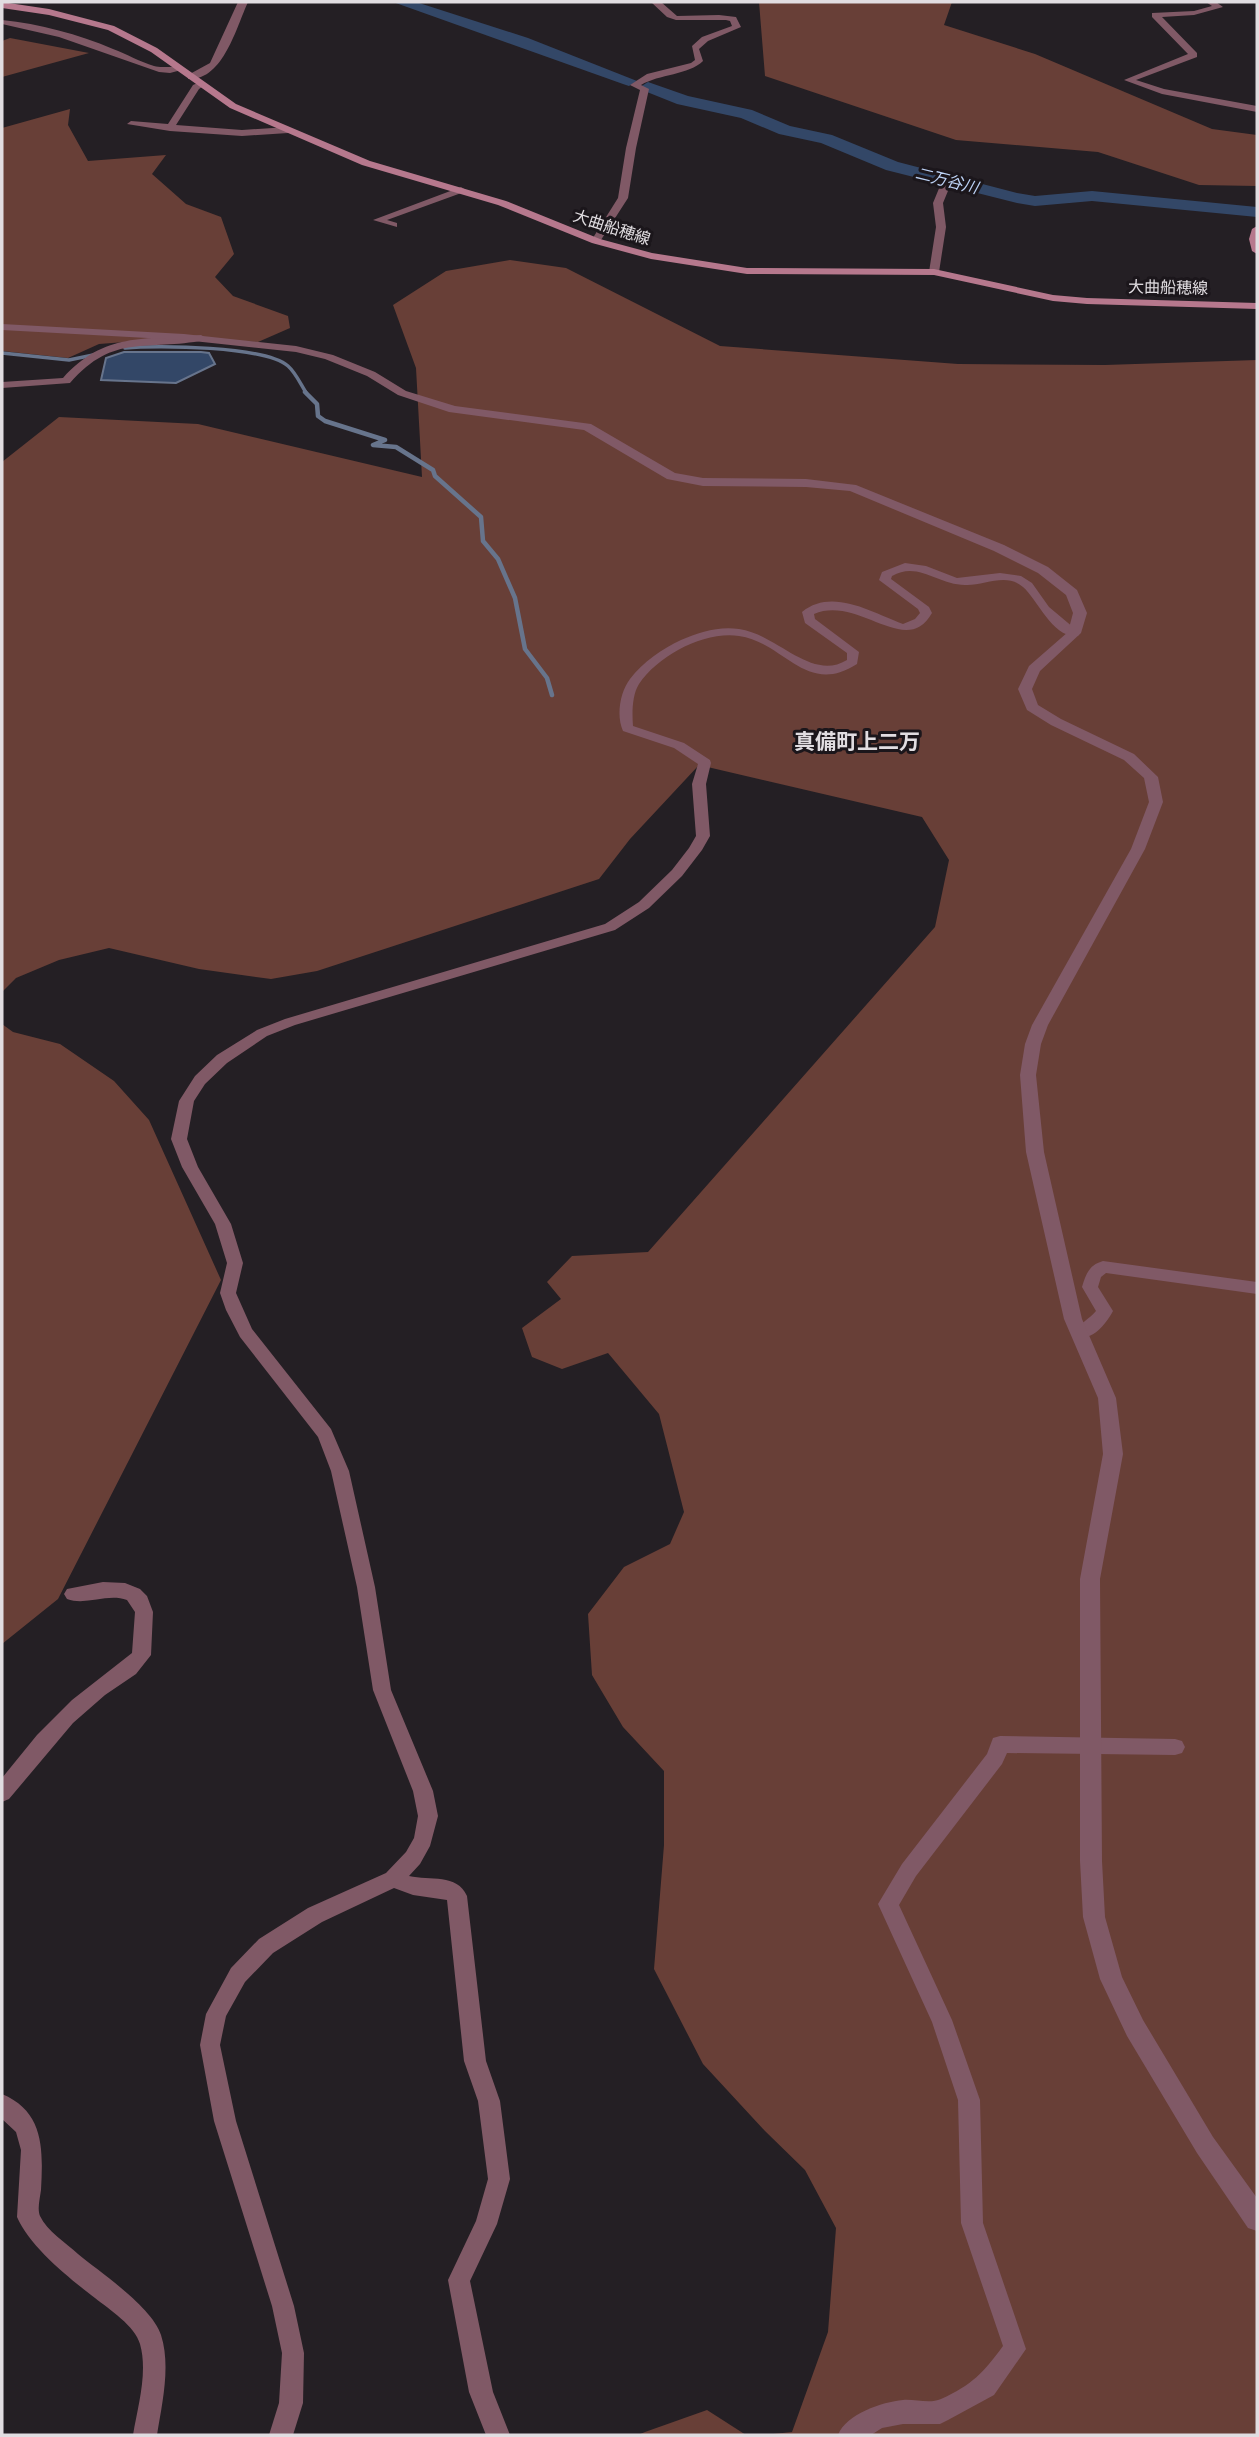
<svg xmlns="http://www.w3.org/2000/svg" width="1259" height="2437" viewBox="0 0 1259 2437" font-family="'PT Serif','Noto Sans JP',serif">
	<rect width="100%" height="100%" fill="#241f24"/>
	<g fill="#683f37">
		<polygon points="759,2 952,2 944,25 1035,54 1212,129 1257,135 1257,186 1199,185 1098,152 956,140 765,76"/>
		<polygon points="10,38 89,53 2,77 2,41"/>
		<polygon points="70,109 68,125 88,161 166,155 152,174 186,204 221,217 234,254 215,277 233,296 288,316 290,328 258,342 178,338 99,344 68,358 2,351 2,128"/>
		<polygon points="510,260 566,268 720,346 958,364 1105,365 1257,360 1257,2435 764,2435 792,2432 828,2332 836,2228 805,2170 765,2131 703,2064 654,1969 664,1845 664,1771 623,1727 592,1675 588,1614 624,1567 670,1544 684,1512 659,1414 608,1353 562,1369 532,1357 522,1328 561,1299 547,1282 572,1256 648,1252 935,927 949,860 922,817 699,765 630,839 599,879 317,971 271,979 199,969 109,948 59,960 16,978 2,992 2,462 59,417 198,424 422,477 416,368 393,305 446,271"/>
		<polygon points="2,1024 13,1032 60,1044 114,1081 149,1120 221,1280 58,1599 2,1644"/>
		<polygon points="707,2410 746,2435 638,2435 645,2432"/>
	</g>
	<polygon fill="#334767" stroke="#67748c" stroke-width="2" points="124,352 201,352 209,353 215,364 176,383 101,380 106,358"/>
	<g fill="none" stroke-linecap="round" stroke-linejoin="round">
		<g stroke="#67748c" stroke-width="3.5">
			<path d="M125 348C157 345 265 346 288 366 296 373 301 385 307 394"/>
			<polyline points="2,353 69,360 98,354"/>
		</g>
		<polyline stroke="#67748c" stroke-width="4.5" points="305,392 317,404 318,416 325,421 385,440 373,445 396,447 433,470 435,476 481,517 483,541 498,559 515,598 525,649 547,678 552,695"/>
		<g fill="#334767" fill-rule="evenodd">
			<polygon points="393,2 416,2 528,38 637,81 629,86 623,84"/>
			<polygon points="648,82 688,96 752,110 790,126 832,135 898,162 1017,193 1035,196 1092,191 1257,207 1257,217 1092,201 1035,206 1017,203 886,170 821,143 779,134 741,118 677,104 642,90 640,87"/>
		</g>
		<g fill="#805966" fill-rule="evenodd">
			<path d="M651 2H661L677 16 719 15 736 17 741 27 708 41 699 49 703 61C689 75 659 74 641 85L649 89 636 148 628 198 599 243 596 244 591 241 618 198 626 148 640 90 630 85 647 74 691 63 695 60 692 46 702 37 732 26 730 21 726 20H676L667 17Z"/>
			<polygon points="1206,2 1216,2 1223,7 1194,15 1162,17 1197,53 1197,57 1136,80 1164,89 1257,106 1257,112 1162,94 1124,80 1188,54 1152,17 1152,13 1194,11 1212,6"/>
			<path d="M2 20C40 24 78 34 113 49 127 54 140 62 154 66 164 69 177 64 185 69L170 73 159 72 59 37 2 24Z"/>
			<polygon points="202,81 206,84 199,89 176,125 242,130 288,127 292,130 288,133 242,136 170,131 127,124 131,121 168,124 193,85"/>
			<polygon points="945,183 950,186 943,203 946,227 939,272 934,275 929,272 936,227 933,203 940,186"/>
			<polygon points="461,187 466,190 464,192 387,220 397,223 397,227 373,220"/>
			<path d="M201 335 206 338 205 340C146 352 115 332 70 383L2 388V382L63 378C104 332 144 340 201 335Z"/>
			<path d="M905 563 926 566 957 578 1000 573 1021 576 1032 583 1049 607 1080 633 1078 636C1053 639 1038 600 1023 587 1006 572 984 586 965 585 938 585 918 561 892 576L891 579 929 607 932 613C906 659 859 595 814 614L815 619 859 652 857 664C806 697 784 642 739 636 704 631 659 655 639 684 632 695 632 713 633 726L684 743 710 760 711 763 706 784 710 836 702 850 682 876 649 908 615 930 295 1025 267 1036 227 1063 205 1084 194 1101 187 1139 198 1167 231 1224 243 1263 236 1293 252 1329 331 1429 349 1471 375 1587 391 1690 433 1791 438 1816 430 1846 420 1864 409 1876C430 1881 457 1873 467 1896L486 2061 500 2101 510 2179 497 2224 470 2281 493 2392 510 2435H486L469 2392 448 2280 476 2221 488 2179 478 2101 464 2061 447 1900 413 1895 394 1888 322 1922 273 1953 245 1982 226 2016 220 2045 236 2121 294 2306 304 2353 303 2403 293 2435H269L279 2403 282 2353 272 2306 214 2121 200 2045 206 2014 231 1968 259 1939 308 1908 386 1873 406 1852 414 1838 418 1816 413 1791 373 1690 357 1587 331 1471 318 1437 240 1337 226 1310 220 1293 227 1263 215 1224 182 1167 171 1139 179 1101 195 1076 217 1055 257 1030 285 1019 605 924 639 902 672 870 689 848 696 836 692 784 698 764 674 748 623 731C616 716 620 692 630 679 643 662 662 649 681 640 699 632 719 626 739 629 777 634 811 682 847 660V653L805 623 802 612C832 587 873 613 903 624L915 619 920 613 918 609 879 580 882 572Z"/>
			<path d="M1103 1261 1257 1282V1294L1106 1273 1101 1277 1098 1287 1113 1311C1106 1324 1092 1342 1075 1337L1073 1333C1078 1324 1090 1319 1096 1311L1082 1287C1086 1274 1089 1265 1103 1261Z"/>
			<path d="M103 1582 125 1583 140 1589 147 1596 153 1612 151 1655 136 1674 105 1695 73 1723 9 1799 2 1802V1778L37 1735 72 1700 132 1653 135 1612 127 1600C107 1593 86 1606 67 1599L64 1594 67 1589Z"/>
			<path d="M1000 1736 1175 1739 1182 1741 1185 1747 1182 1753 1175 1755 1007 1753 1002 1764 916 1876 899 1905 952 2020 980 2100 983 2223 1026 2349 994 2395 948 2420 940 2424H903L882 2428 871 2435H838C846 2414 882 2402 903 2400 915 2399 930 2404 941 2399 972 2385 983 2373 1003 2346L961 2223 958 2100 932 2022 878 1904 902 1864 987 1754 993 1738Z"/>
			<path d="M2 2094C45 2112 43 2151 41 2190 40 2198 37 2209 40 2216 47 2231 66 2243 78 2254 101 2273 152 2307 161 2335 171 2366 162 2404 157 2435H133C138 2406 148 2372 140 2344 135 2326 109 2309 95 2298 69 2278 30 2247 17 2217L21 2150 16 2132 2 2119Z"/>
		</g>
		<g fill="#805966" fill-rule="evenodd">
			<path d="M238 2H248C236 28 223 81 188 79V75L210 63Z"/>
			<polygon points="2,324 184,334 296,346 333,355 375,372 406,391 455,406 591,424 675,473 703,478 806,479 856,485 1004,545 1048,567 1077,590 1087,613 1081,633 1040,671 1032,689 1038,705 1061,719 1134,754 1158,777 1163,802 1145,849 1048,1025 1041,1044 1036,1075 1044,1152 1082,1319 1116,1398 1123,1454 1100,1579 1102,1861 1105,1917 1122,1977 1143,2020 1213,2137 1257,2198 1257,2231 1248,2228 1197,2153 1127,2036 1100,1979 1083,1917 1080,1861 1080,1579 1103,1454 1098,1398 1064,1319 1026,1152 1020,1075 1025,1044 1032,1025 1131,849 1149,802 1144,778 1124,760 1051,725 1027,710 1018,689 1029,666 1068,632 1073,613 1066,595 1038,573 994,551 850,491 806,487 703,486 667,479 584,430 449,412 398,395 367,376 325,359 296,352 184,340 2,330"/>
		</g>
		<g fill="#b6788d" fill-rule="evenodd">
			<polygon points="2,2 49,9 114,26 157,48 236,104 370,161 506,201 600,239 652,253 747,268 934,269 1053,295 1087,298 1257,303 1257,309 1087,304 1053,301 934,275 747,274 651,259 592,243 498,205 362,165 230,108 151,52 108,30 49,15 2,8"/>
			<polygon points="1257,226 1257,254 1252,251 1249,239 1252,229"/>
		</g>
	</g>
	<g text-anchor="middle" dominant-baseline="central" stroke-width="6" stroke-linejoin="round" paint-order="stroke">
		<g font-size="16" font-style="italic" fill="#bdd3f6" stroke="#1b161b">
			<text transform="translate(947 180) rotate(14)">二万谷川</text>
		</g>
		<g font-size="16" fill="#e1dde1" stroke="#1b161b">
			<text transform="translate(612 227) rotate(18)">大曲船穂線</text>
			<text transform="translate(1168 287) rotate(1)">大曲船穂線</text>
		</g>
		<g font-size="21" font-weight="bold" fill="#e1dde1" stroke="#1b161b">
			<text x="857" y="741">真備町上二万</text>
		</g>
	</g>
	<rect width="1259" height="2437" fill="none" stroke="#e1dde1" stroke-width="7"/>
</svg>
